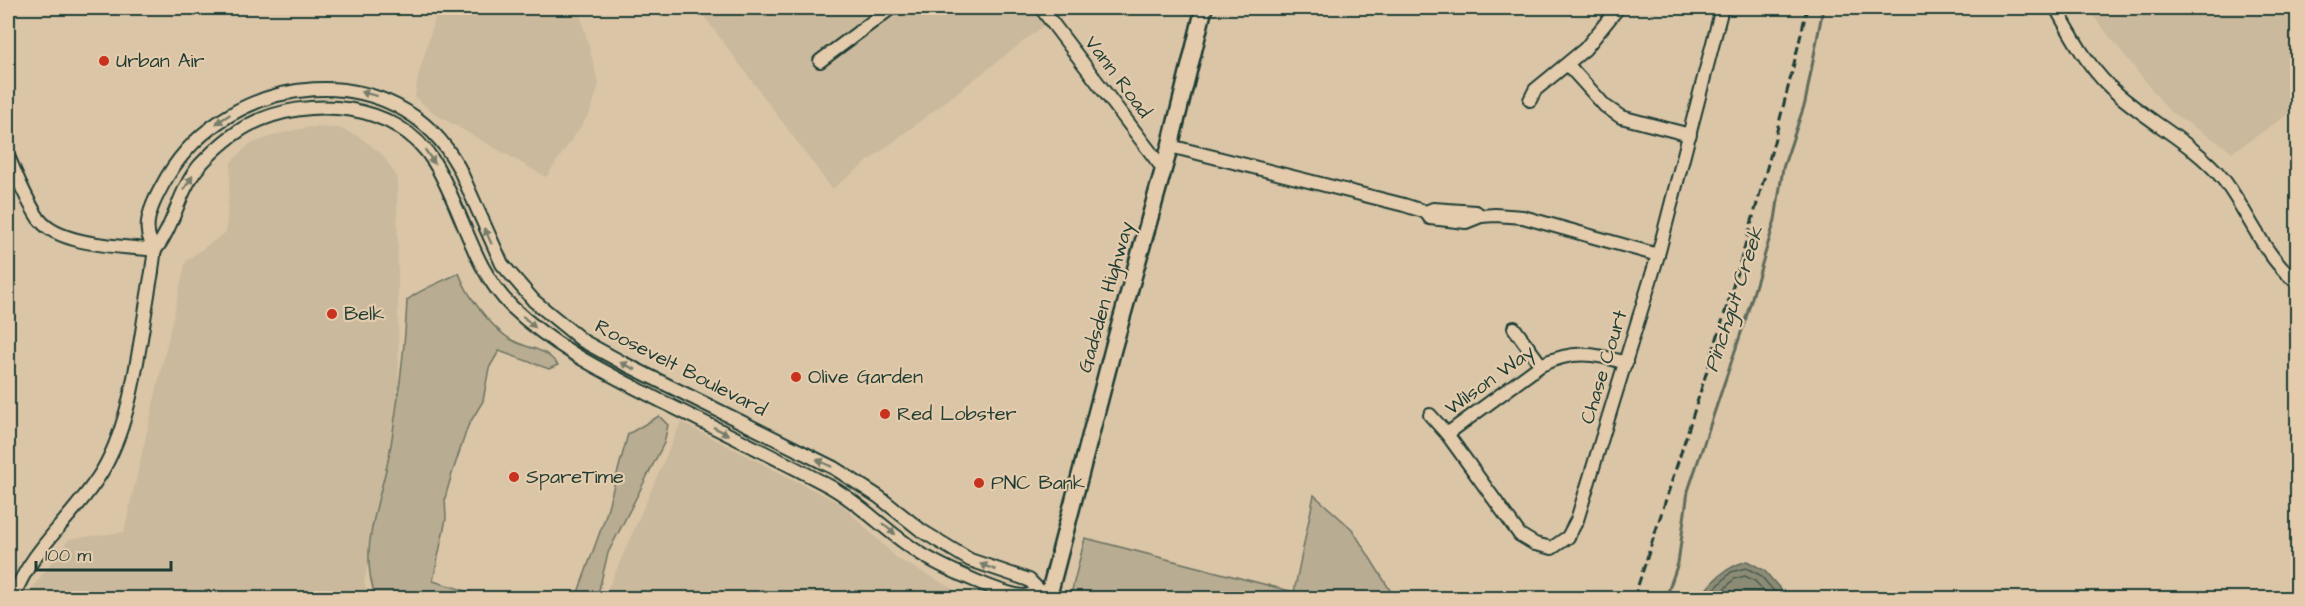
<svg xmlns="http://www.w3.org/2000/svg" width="2305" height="606" viewBox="0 0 2305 606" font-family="'Architects Daughter',sans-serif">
	<rect width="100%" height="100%" fill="#dbc5a7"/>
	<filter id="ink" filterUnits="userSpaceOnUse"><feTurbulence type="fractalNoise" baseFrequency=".0167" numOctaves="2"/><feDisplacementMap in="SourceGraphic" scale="12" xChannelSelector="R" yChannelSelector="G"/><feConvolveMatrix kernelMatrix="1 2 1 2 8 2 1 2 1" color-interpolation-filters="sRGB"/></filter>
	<g filter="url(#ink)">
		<g fill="#cab99c">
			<polygon points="438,8 560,8 580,13 599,85 590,113 546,177 435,114 415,97 418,77"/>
			<polygon points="698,8 1062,8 1059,14 832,189"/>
			<polygon points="2087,8 2297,8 2297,108 2233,152 2169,111"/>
			<polygon points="310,127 339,128 360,137 382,154 397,177 399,414 364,583 371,598 25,598 69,539 124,532 186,261 226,232 231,162 250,144 281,133"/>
			<polygon points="681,422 841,504 898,559 970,598 604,598"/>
		</g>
		<g fill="#b8ac92" stroke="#6c7463" stroke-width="1.5">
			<path d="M459 273C467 296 495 334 518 343 537 351 544 348 558 365L549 369 499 351 489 368 483 401 468 426 451 477 445 498 446 519 433 581 490 598H376C357 548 381 501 390 451 398 401 405 351 407 300 422 288 442 282 459 273Z"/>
			<polygon points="659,416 668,425 664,443 608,553 597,598 576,598 605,518 628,434"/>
			<polygon points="1314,495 1352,529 1395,598 1070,598 1085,538 1294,592"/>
		</g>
		<path fill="#8c8b76" stroke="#606c5c" stroke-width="1.5" d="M1747 561 1764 570 1788 598H1699C1713 580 1724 568 1747 561Z"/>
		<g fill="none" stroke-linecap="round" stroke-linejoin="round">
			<g stroke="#4b5c4e" stroke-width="1.5">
				<polyline points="1706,598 1731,572 1746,568 1760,575 1780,598"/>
				<polyline points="1716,598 1734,579 1745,576 1755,581 1770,598"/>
			</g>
			<polyline stroke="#606c5c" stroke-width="3" points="1666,598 1678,563 1688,491 1745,321 1775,220 1783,168 1805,103 1823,8"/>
			<g stroke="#1f3d34" stroke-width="16">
				<g id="minor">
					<polyline points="1041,8 1164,170"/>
					<path d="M2056 8C2071 35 2087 65 2110 87 2144 120 2192 141 2223 179 2248 211 2264 258 2298 283"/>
					<polyline points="820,61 891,8"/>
					<polyline points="1568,65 1605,106 1621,117 1690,135"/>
					<polyline points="1530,100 1535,90 1585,49 1618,8"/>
					<polyline points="1170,146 1404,205 1426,212 1430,218 1466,222 1481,216 1495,215 1523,217 1658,255"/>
					<path d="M8 156C17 177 26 200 39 219 59 246 122 246 155 250"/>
					<polyline points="1426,212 1433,209 1476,212 1481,216"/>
					<path d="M155 250C175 225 178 191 200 165 214 150 230 135 249 125 307 95 397 101 434 162 463 209 471 267 512 307 555 348 605 372 657 399 715 428 773 456 831 487 866 507 893 539 928 558 947 569 1003 595 1024 596 1029 596 1036 592 1040 591"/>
					<polyline points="1514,328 1541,365"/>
					<polyline points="1430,415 1447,434 1520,535 1535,544 1552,548 1568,537 1577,520 1658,255 1722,8"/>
					<path d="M1447 434 1541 365C1572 350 1594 353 1626 363"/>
					<path d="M13 598C32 546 77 515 104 468 135 413 140 334 152 272 152 265 155 256 154 250 153 244 148 238 148 232 145 215 159 191 167 177 230 71 397 52 459 168L502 264 534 301 583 341 625 364 834 468 879 497 922 531 970 560 1029 580 1040 591 1050 594"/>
				</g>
			</g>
			<g stroke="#1f3d34" stroke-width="20">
				<polyline id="major" points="1048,598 1113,349 1170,146 1204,8"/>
			</g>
			<use href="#minor" stroke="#e3cbac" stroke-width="12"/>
			<use href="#major" stroke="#e3cbac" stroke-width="15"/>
			<path stroke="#1f3d34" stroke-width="3" stroke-dasharray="9 4.5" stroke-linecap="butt" d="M1634 598C1697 403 1762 208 1807 8"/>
		</g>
		<defs><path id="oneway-solid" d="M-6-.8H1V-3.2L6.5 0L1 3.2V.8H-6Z" transform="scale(1.5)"/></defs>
		<g fill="#777d6a">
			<use href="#oneway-solid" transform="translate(369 94) rotate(-166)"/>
			<use href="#oneway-solid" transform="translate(223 119) rotate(146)"/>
			<use href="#oneway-solid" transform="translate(430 157) rotate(56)"/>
			<use href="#oneway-solid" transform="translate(188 183) rotate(-57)"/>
			<use href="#oneway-solid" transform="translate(488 236) rotate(-114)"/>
			<use href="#oneway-solid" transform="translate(529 322) rotate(42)"/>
			<use href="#oneway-solid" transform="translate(628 366) rotate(-155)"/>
			<use href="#oneway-solid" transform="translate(721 431) rotate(27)"/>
			<use href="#oneway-solid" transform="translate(824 463) rotate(-154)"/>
			<use href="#oneway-solid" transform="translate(889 529) rotate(40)"/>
			<use href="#oneway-solid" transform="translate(988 567) rotate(-159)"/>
		</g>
	</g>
	<g fill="#c8321e" stroke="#e3cbac" stroke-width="2">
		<circle cx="104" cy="61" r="6"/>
		<circle cx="332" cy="314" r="6"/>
		<circle cx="796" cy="377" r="6"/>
		<circle cx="885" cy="414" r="6"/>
		<circle cx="514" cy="477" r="6"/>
		<circle cx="979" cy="483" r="6"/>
	</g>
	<g text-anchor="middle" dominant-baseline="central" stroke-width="4.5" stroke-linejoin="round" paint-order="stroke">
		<g font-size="20" fill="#1f3d34" stroke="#e3cbac" text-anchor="start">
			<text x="116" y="61">Urban Air</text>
			<text x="344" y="314">Belk</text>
			<text x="808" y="377">Olive Garden</text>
			<text x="897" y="414">Red Lobster</text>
			<text x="526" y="477">SpareTime</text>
			<text x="991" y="483">PNC Bank</text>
		</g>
		<g font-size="20" fill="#1f3d34" stroke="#e3cbac">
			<text transform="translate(1118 77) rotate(53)">Vann Road</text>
			<text transform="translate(1106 297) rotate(-74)">Gadsden Highway</text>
			<text transform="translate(1604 367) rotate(-73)">Chase Court</text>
			<text transform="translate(681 368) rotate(27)">Roosevelt Boulevard</text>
			<text transform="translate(1490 380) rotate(-36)">Wilson Way</text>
		</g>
		<g font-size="21" font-style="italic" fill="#2a453b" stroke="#e3cbac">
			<text transform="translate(1734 299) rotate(-72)">Pinchgut Creek</text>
		</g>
	</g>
	<rect width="2305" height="606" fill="none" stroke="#e3cbac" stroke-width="30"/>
	<rect x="15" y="15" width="2275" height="576" fill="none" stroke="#1f3d34" stroke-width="2" filter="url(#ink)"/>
	<path d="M36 561v9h135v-9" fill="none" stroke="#1f3d34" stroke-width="3"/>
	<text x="45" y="561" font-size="18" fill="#1f3d34" stroke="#e3cbac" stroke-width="4.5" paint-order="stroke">100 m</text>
</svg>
